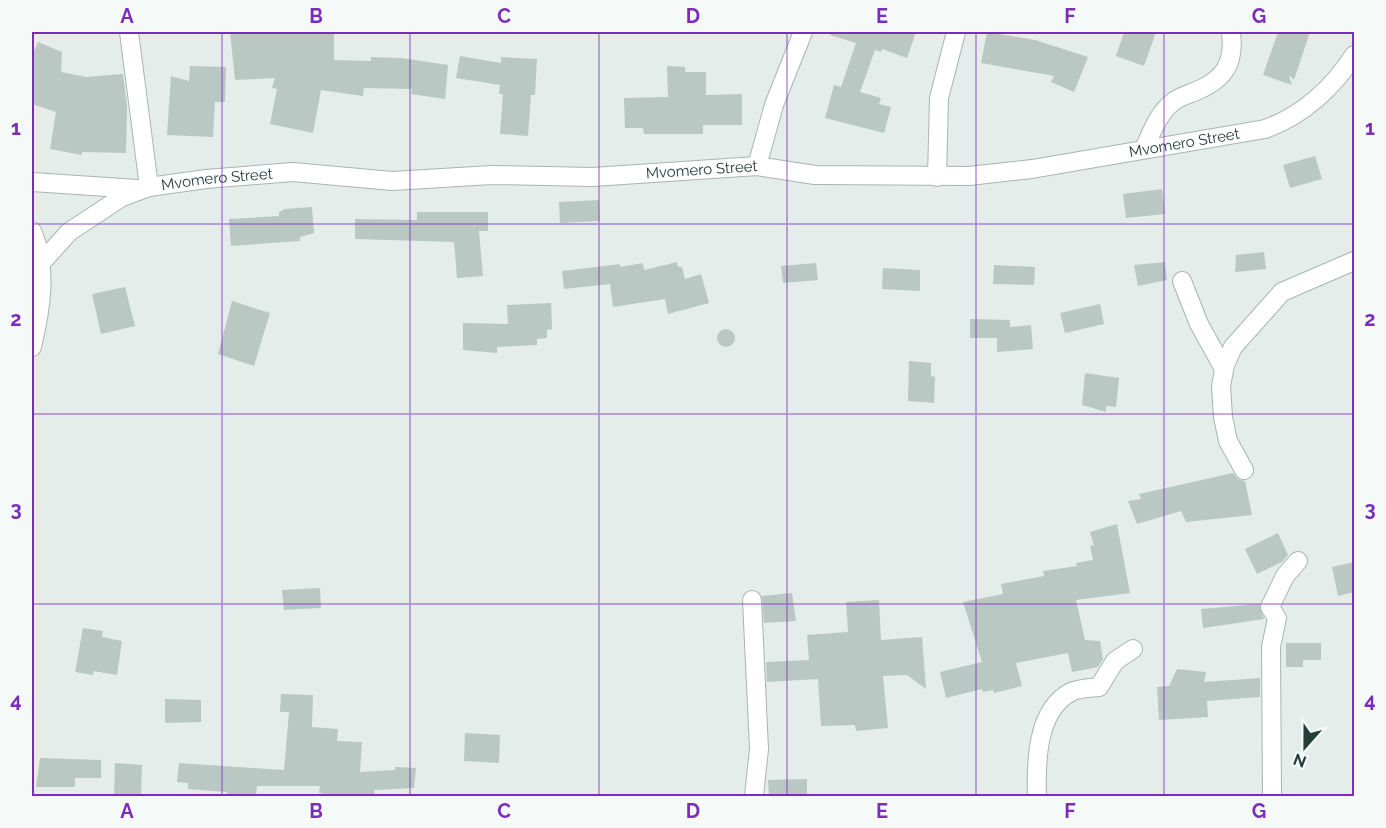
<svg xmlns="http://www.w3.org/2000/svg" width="1386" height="828" viewBox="0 0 1386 828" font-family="Raleway,sans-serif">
	<rect width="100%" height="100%" fill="#e4edea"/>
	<g fill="#b9c8c3">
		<polygon points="230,32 334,32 334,60 371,61 371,57 401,58 448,65 445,99 411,94 412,89 364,88 363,96 321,90 313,133 270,124 277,89 272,88 275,78 235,80"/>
		<polygon points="831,32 916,32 907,58 882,49 881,52 875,50 860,92 881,98 879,104 891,107 884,133 825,118 834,85 841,87 856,43 830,35"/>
		<polygon points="987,32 1035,40 1088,57 1074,92 1051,82 1054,76 981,63"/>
		<polygon points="1124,32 1156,32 1144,66 1116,56"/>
		<polygon points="1278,32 1310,32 1294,80 1289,75 1292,85 1263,75"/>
		<polygon points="38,42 62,52 61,72 86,77 123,74 127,106 126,153 82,152 82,155 50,149 56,112 32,104 32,56"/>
		<polygon points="460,56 501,63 501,57 537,59 535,95 531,95 528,136 500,134 503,94 499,94 500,85 456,78"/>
		<polygon points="190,66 226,67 225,102 215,102 213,137 167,135 171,76 189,81"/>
		<polygon points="667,66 685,67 685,72 706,72 706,95 742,94 742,125 703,125 703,134 644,134 643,128 625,128 624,98 668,97"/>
		<polygon points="1315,156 1322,179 1290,188 1283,165"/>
		<polygon points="1162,189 1165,214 1126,218 1123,194"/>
		<polygon points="599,200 600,221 560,223 559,202"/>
		<polygon points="312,207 314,233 300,237 300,241 231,246 229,219 279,216 279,212 285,209"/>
		<polygon points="417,212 488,212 488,231 479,231 483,276 457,278 454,242 355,239 355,219 417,220"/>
		<polygon points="1264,252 1266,269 1235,272 1236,255"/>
		<polygon points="677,262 678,267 682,267 685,279 701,274 709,303 668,314 665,299 613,307 610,284 564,289 562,271 620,264 620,267 643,263 644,270"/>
		<polygon points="1165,262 1167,280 1138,286 1134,265"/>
		<polygon points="816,263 818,280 783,283 781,266"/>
		<polygon points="994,265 1035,267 1034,285 993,284"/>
		<polygon points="883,268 920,270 920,291 882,289"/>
		<polygon points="125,287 135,326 101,334 92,294"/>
		<polygon points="232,301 270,313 254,366 218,354"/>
		<polygon points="551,303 552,329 547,330 547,338 537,339 537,345 497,347 497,353 463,350 463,323 508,324 507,305"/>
		<polygon points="1100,304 1104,324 1065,333 1060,313"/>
		<polygon points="970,319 1010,320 1010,327 1031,325 1033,349 997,352 997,338 970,338"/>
		<circle cx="726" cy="338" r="9"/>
		<polygon points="909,361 931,363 931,376 935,377 934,403 908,401"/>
		<polygon points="1085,373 1119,378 1116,407 1106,406 1106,412 1082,405"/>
		<polygon points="1233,473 1238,479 1245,481 1252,515 1186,522 1181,511 1137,524 1128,501 1141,499 1139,494"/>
		<polygon points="1117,524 1130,593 1076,600 1085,640 1100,641 1103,659 1098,667 1072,672 1068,653 1016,663 1022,686 994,693 993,690 983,692 982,689 946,698 940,672 982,662 963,602 1003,594 1001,584 1044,576 1043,571 1077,566 1076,563 1093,560 1090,546 1094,545 1090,532"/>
		<polygon points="1278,533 1288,555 1282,562 1257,574 1245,549"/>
		<polygon points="1354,562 1354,592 1338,596 1332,567"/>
		<polygon points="320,588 321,608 284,610 282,590"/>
		<polygon points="792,593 796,621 764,623 762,596"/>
		<polygon points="879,600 881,640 922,637 926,689 907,675 883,676 888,728 856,731 855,725 821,726 818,679 767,682 766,662 809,660 807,635 848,632 846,602"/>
		<polygon points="1259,604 1264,619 1203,628 1201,609"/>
		<polygon points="83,628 103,631 102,637 122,641 117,675 93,671 93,675 75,672"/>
		<polygon points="1286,643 1321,643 1321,660 1303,660 1303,667 1286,667"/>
		<polygon points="1177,669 1206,672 1204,682 1260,678 1260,697 1207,701 1208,717 1159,720 1157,687 1169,686"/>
		<polygon points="281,694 313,695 312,727 338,729 337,741 362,742 360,772 395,770 395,767 416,768 414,788 374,790 375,796 338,796 319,793 320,786 257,786 256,796 227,796 227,792 188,789 188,783 177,782 179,763 284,770 289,712 280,712"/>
		<polygon points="165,699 201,700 201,722 165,723"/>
		<polygon points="465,733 500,735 499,763 464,761"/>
		<polygon points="40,758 101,760 101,778 75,778 75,787 36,787"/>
		<polygon points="115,763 142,765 141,796 114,796"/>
		<polygon points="807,779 807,796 769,796 768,780"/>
	</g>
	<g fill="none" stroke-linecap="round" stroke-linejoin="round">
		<g stroke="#a7b5b1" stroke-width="20">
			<g id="minor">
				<polyline points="129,32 149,187"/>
				<path d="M1144 149C1151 134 1158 113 1173 102 1179 97 1186 95 1194 92 1224 80 1235 64 1231 32"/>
				<polyline points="757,166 774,105 803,32"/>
				<polyline points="937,177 939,98 956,32"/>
				<polyline points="32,182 137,189"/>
				<path d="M32 231C48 267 41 309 32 347"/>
				<path id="s1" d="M42 262 69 232 122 197 149 187 206 179 293 172 392 181 492 175 593 177 757 166 815 175 969 176 1032 169 1265 129C1302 116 1333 88 1354 55"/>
				<polyline points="1182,281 1199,324 1224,369"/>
				<polyline points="1244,470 1228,441 1223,417 1221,386 1225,365 1233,347 1282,292 1354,261"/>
				<polyline points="752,600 759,749 754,796"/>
				<path d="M1037 796C1036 764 1036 710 1071 692 1078 688 1091 688 1099 687L1115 661 1133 649"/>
				<polyline points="1272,796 1271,647 1277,618 1270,607 1285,576 1298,561"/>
			</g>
		</g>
		<use href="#minor" stroke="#fff" stroke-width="18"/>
	</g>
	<path fill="none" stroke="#7b2cbf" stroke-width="1.5" stroke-opacity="0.55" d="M222 32V796M410 32V796M599 32V796M787 32V796M976 32V796M1164 32V796M32 224H1354M32 414H1354M32 604H1354"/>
	<g text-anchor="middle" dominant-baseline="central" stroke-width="6" stroke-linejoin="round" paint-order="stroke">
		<g font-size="15" fill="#243e39" stroke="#f5f9f7">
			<text stroke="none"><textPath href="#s1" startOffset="1173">Mvomero Street</textPath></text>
			<text stroke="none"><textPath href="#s1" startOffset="687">Mvomero Street</textPath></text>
			<text stroke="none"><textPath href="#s1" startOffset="201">Mvomero Street</textPath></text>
		</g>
	</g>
	<rect width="1386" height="828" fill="none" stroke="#f5f9f7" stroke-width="66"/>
	<g transform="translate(1305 747) rotate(201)" stroke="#f5f9f7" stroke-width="4.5" paint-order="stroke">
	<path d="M0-4.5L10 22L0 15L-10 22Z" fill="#243e39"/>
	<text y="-9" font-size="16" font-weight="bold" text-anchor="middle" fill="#243e39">N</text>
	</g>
	<rect x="33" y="33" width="1320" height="762" fill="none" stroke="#7b2cbf" stroke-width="2"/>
	<g font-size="20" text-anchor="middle" font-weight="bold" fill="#7b2cbf">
		<text x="127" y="23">A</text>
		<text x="316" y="23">B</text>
		<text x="504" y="23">C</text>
		<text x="693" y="23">D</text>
		<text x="882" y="23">E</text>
		<text x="1070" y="23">F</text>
		<text x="1259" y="23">G</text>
		<text x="16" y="135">1</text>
		<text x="1370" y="135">1</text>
		<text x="16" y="326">2</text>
		<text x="1370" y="326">2</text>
		<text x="16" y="516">3</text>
		<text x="1370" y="516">3</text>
		<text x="16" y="707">4</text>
		<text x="1370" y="707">4</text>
		<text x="127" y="818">A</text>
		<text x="316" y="818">B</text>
		<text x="504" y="818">C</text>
		<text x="693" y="818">D</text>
		<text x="882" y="818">E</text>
		<text x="1070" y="818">F</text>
		<text x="1259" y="818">G</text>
	</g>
</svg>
